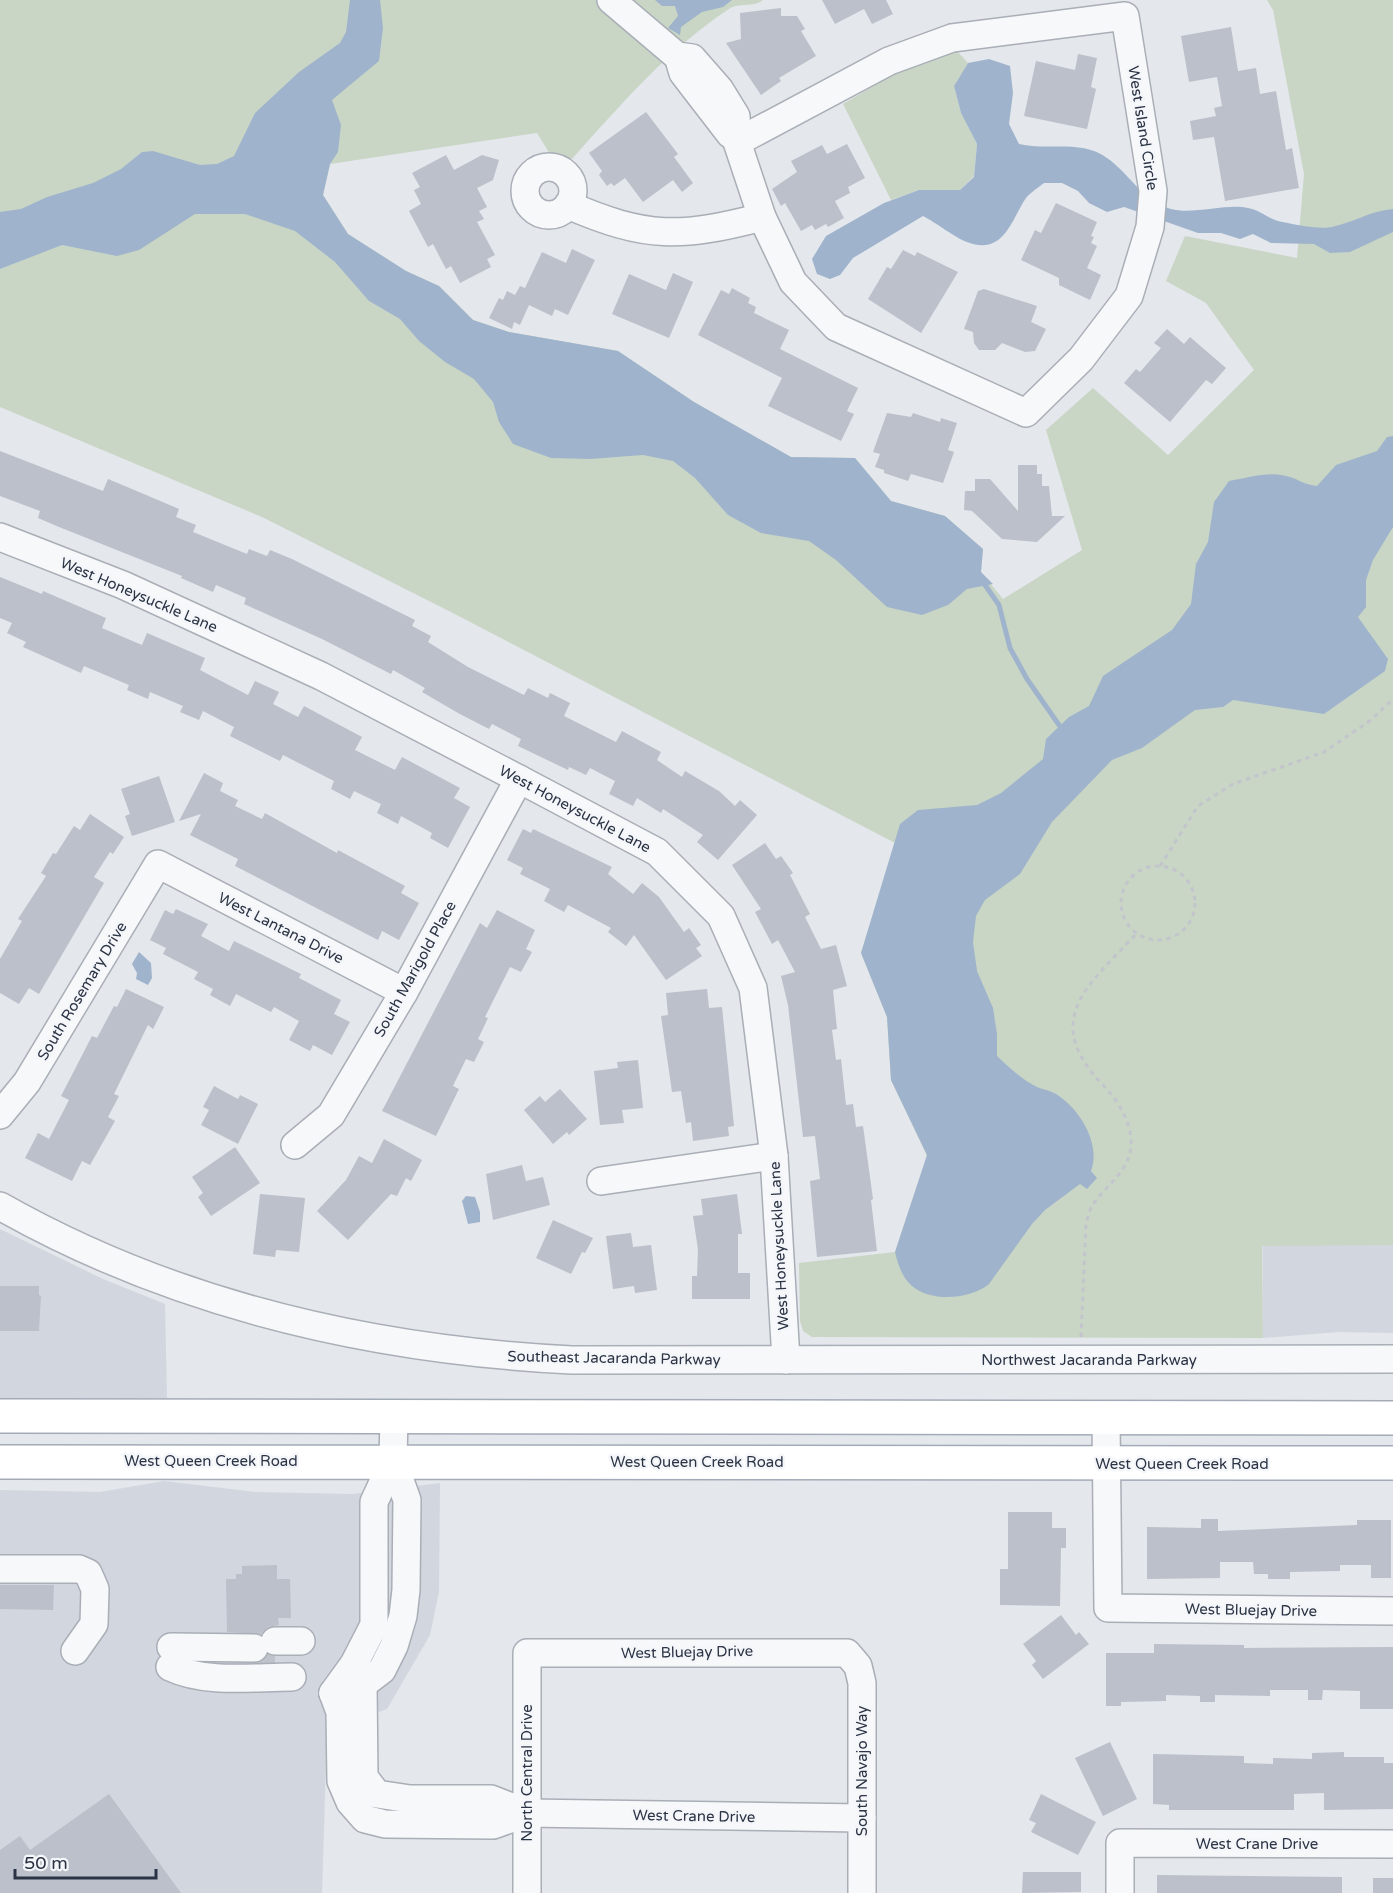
<svg xmlns="http://www.w3.org/2000/svg" width="1393" height="1893" viewBox="0 0 1393 1893" font-family="'Varela Round',sans-serif">
	<rect width="100%" height="100%" fill="#e4e7ec"/>
	<g fill="#d2d6de">
		<polygon points="1393,836 1393,1333 1339,1332 1263,1338 1261,927"/>
		<polygon points="0,1229 103,1279 165,1304 167,1398 0,1398"/>
		<polygon points="164,1481 256,1492 352,1494 440,1483 439,1592 430,1635 387,1709 327,1731 322,1893 0,1893 0,1490 100,1492"/>
	</g>
	<g fill="#c9d6c5">
		<path d="M0 0H763C753 8 739 2 729 9 667 50 620 106 570 161L550 154 537 133 330 164 323 195 348 234 406 271 439 286 473 320 509 332 618 351 694 402 791 457 855 458 891 501 945 516 983 549 981 572 1003 599 1082 550 1046 430 1093 388 1168 455 1254 370 1206 303 1166 281 1185 236 1297 258 1304 174 1273 10 1267 0H1393V1245L1262 1246 1263 1338 812 1337 803 1331 800 1321 799 1263 895 1252 927 1156 891 1080 887 1017 861 953 895 843 449 611 262 517 0 407Z"/>
		<polygon points="956,50 968,63 954,86 961,113 977,144 974,176 960,190 919,190 891,200 843,104 896,73"/>
	</g>
	<g fill="#9fb4cc">
		<polygon points="350,0 380,0 383,28 379,61 332,100 341,125 338,152 330,164 323,195 348,234 406,271 439,286 473,320 509,332 618,351 694,402 791,457 855,458 891,501 945,516 983,549 981,572 993,584 967,589 948,605 922,615 887,607 836,560 809,541 761,533 728,515 695,478 673,461 643,455 590,459 551,458 513,444 499,422 493,402 474,379 445,362 419,341 400,319 369,301 335,262 295,231 245,214 195,214 139,250 117,256 62,245 0,269 0,212 21,209 47,197 93,183 121,169 142,152 153,151 200,165 217,164 234,156 255,113 299,72 340,43 346,32"/>
		<polygon points="655,0 732,0 723,7 702,12 681,27 680,35 668,28 678,16 675,6 662,6"/>
		<path d="M989 59 1010 66 1013 93 1009 124 1019 144C1047 151 1082 139 1107 158 1130 174 1142 201 1171 209 1193 215 1228 203 1248 208 1259 210 1268 218 1278 221 1292 224 1318 230 1332 227 1355 222 1369 211 1393 209V232L1350 252 1330 253 1314 244 1271 243 1253 234 1240 239 1221 233H1198L1124 207 1107 212 1089 203 1078 191 1062 183H1044C1039 187 1031 192 1026 198 1011 220 1004 256 967 242 957 239 935 222 923 216L853 258 840 275 830 279 817 274 812 259 826 236 884 203 919 190H960L974 177 977 144 961 113 954 86 968 63Z"/>
		<path d="M1393 436V527L1373 560 1366 580V607L1358 617 1388 659 1385 671 1324 714 1233 700 1223 707 1195 710 1142 748 1112 760 1052 822 1020 874 985 900 976 916 973 942 977 971 993 1008 997 1034V1056C1009 1067 1022 1080 1037 1087 1044 1090 1053 1091 1059 1096 1081 1111 1101 1145 1091 1171L1097 1178 1087 1189 1080 1184 1045 1210 1032 1224 989 1284C971 1299 932 1303 912 1286 902 1277 898 1265 895 1252L927 1155 891 1080 887 1017 861 953 900 824 918 810 977 805 1001 793 1043 759 1046 739 1069 717 1089 706 1103 676 1172 630 1191 604 1196 564 1208 542 1214 502 1229 481C1247 478 1268 471 1286 476 1297 478 1304 485 1317 486L1336 465 1377 451 1387 437Z"/>
		<polygon points="139,952 151,963 152,978 148,985 136,979 137,973 132,964"/>
		<polygon points="466,1196 475,1197 480,1212 480,1222 468,1224 462,1201"/>
	</g>
	<g fill="none" stroke-linecap="round" stroke-linejoin="round">
		<polyline stroke="#9fb4cc" stroke-width="5" points="985,585 999,605 1010,648 1027,679 1059,725"/>
	</g>
	<g fill="#bbc0ca">
		<polygon points="822,0 886,0 893,14 872,24 864,9 835,24"/>
		<polygon points="781,8 781,16 797,16 805,29 801,31 816,56 779,78 781,81 761,95 726,43 741,39 740,13"/>
		<polygon points="1231,27 1238,71 1256,68 1260,94 1276,91 1286,150 1292,148 1299,188 1225,201 1214,137 1193,140 1190,121 1216,116 1214,108 1222,106 1217,77 1189,82 1181,36"/>
		<polygon points="1078,54 1097,58 1091,87 1096,89 1087,129 1024,116 1036,61 1075,70"/>
		<polygon points="646,112 678,154 674,157 693,183 682,192 673,180 643,202 625,178 614,186 611,183 607,186 599,175 602,171 589,153"/>
		<polygon points="847,144 865,178 848,187 850,193 835,201 844,218 828,227 826,224 815,230 812,225 801,231 785,203 781,206 772,189 797,172 791,161 822,145 827,154"/>
		<polygon points="446,155 454,170 482,155 499,160 493,180 477,188 487,207 479,211 484,219 477,222 495,255 487,259 491,267 460,283 451,266 446,269 433,244 428,247 409,211 421,204 414,190 420,187 412,173"/>
		<polygon points="1056,203 1097,222 1091,236 1094,237 1091,243 1097,246 1087,268 1101,275 1090,300 1059,285 1059,278 1021,260 1035,230 1041,233"/>
		<polygon points="572,249 595,260 568,315 555,309 552,316 529,305 520,325 514,322 512,329 489,318 499,298 503,300 507,291 515,295 520,286 525,288 542,252 566,263"/>
		<polygon points="903,250 915,256 917,252 958,272 921,333 868,299 887,267 891,269"/>
		<polygon points="673,273 693,282 669,338 612,314 629,274 666,290"/>
		<polygon points="732,288 750,298 748,303 756,307 754,313 789,330 780,349 858,388 847,411 854,414 841,441 768,406 782,378 698,335 721,290 729,294"/>
		<polygon points="984,289 1037,306 1031,322 1046,329 1035,351 1025,352 1002,343 995,350 979,350 974,343 973,332 964,329 978,291"/>
		<polygon points="1167,329 1184,344 1190,337 1226,368 1212,384 1206,380 1170,422 1124,383 1136,369 1140,372 1161,348 1154,343"/>
		<polygon points="887,413 911,417 913,413 940,422 941,418 957,423 948,450 954,452 943,483 911,474 908,481 884,473 884,470 875,467 880,454 873,452"/>
		<polygon points="0,451 103,491 108,479 132,489 179,509 176,517 196,525 193,532 247,554 249,549 267,556 270,550 292,559 415,620 412,626 431,636 428,642 468,667 524,695 528,688 548,698 550,693 570,703 564,716 616,742 622,731 661,752 657,760 682,777 685,771 719,791 735,806 740,800 757,815 718,860 697,842 703,835 663,809 661,813 637,798 633,806 609,794 615,781 590,768 586,775 569,767 568,770 518,746 521,739 492,724 489,729 458,713 422,692 425,688 393,670 391,674 322,639 244,604 246,598 216,585 213,592 181,578 182,576 59,527 38,518 40,511 0,496"/>
		<polygon points="1018,465 1037,465 1037,474 1042,474 1042,486 1049,486 1052,516 1065,516 1037,542 1002,539 972,511 964,510 965,491 975,491 975,479 990,479 1018,511"/>
		<polygon points="0,577 42,594 43,591 106,618 102,628 142,645 147,633 205,658 200,670 248,695 255,681 279,692 273,704 298,717 304,706 362,737 355,750 395,770 402,757 460,788 454,798 470,807 448,848 430,838 432,833 401,816 398,824 377,813 381,804 354,791 350,799 331,789 334,781 283,755 280,761 230,736 234,727 203,711 199,720 180,712 183,706 150,692 148,699 127,690 129,685 84,666 81,673 23,647 26,642 7,633 12,623 0,618"/>
		<polygon points="204,773 223,783 220,791 238,800 235,806 262,819 265,813 337,853 338,850 405,886 401,893 419,903 399,940 382,931 378,940 235,866 238,859 190,835 201,814 179,821"/>
		<polygon points="159,776 175,822 132,836 125,816 130,814 121,789"/>
		<polygon points="90,814 124,837 113,854 110,852 94,877 104,883 39,994 29,988 19,1004 0,993 0,959 22,921 18,919 46,876 41,873 53,853 56,854 74,826 80,830"/>
		<polygon points="523,829 531,833 533,829 612,867 608,874 633,894 642,883 659,897 684,932 689,928 701,945 696,948 702,956 666,980 634,935 626,946 608,932 611,928 568,905 564,912 544,901 550,889 520,874 523,868 507,860"/>
		<polygon points="765,843 776,859 781,856 793,873 790,875 810,914 805,917 821,949 836,945 847,986 833,990 837,1029 832,1030 836,1060 841,1059 846,1105 853,1104 856,1127 863,1126 873,1199 871,1200 877,1251 817,1257 810,1181 820,1179 815,1136 803,1137 788,1005 781,976 795,972 778,940 772,944 755,912 761,909 732,865"/>
		<polygon points="176,909 208,924 201,936 229,951 234,941 301,974 299,978 341,1000 334,1014 350,1022 332,1055 313,1045 310,1051 289,1040 299,1021 274,1007 271,1012 236,994 230,1006 210,995 213,989 194,979 198,972 163,954 166,948 150,940 165,910 173,914"/>
		<polygon points="497,910 535,930 526,949 532,952 521,972 510,967 485,1017 488,1018 478,1039 484,1042 474,1062 466,1059 453,1086 459,1089 436,1136 382,1111 480,923 487,928"/>
		<polygon points="126,989 164,1007 153,1029 148,1025 114,1094 119,1096 108,1117 115,1121 90,1165 82,1161 72,1181 25,1158 38,1133 49,1139 69,1100 61,1096 76,1067 92,1036 97,1038 114,1006 117,1007"/>
		<polygon points="707,989 709,1008 722,1007 734,1126 728,1127 729,1136 693,1141 691,1122 686,1123 681,1091 672,1092 661,1016 668,1015 666,993"/>
		<polygon points="638,1060 643,1108 622,1110 624,1123 600,1125 594,1071 618,1068 617,1062"/>
		<polygon points="214,1086 238,1099 240,1095 258,1104 238,1144 201,1125 209,1110 203,1107"/>
		<polygon points="560,1089 587,1119 569,1135 567,1132 553,1144 524,1110 540,1096 545,1102"/>
		<polygon points="384,1139 422,1160 411,1181 406,1178 397,1196 391,1194 348,1240 317,1211 346,1180 359,1156 372,1163"/>
		<polygon points="235,1147 260,1183 211,1216 198,1197 203,1193 192,1177"/>
		<polygon points="522,1165 526,1181 543,1177 550,1205 493,1220 486,1174"/>
		<polygon points="260,1194 305,1198 299,1252 276,1250 275,1257 253,1254"/>
		<polygon points="737,1194 742,1234 738,1234 738,1273 750,1273 750,1299 692,1299 692,1276 697,1276 698,1250 693,1216 703,1215 701,1199"/>
		<polygon points="553,1220 593,1238 585,1253 582,1252 571,1274 536,1258"/>
		<polygon points="631,1233 633,1247 651,1245 657,1290 635,1293 634,1286 613,1289 606,1236"/>
		<polygon points="0,1286 39,1286 39,1295 41,1296 39,1331 0,1331"/>
		<polygon points="1008,1512 1052,1512 1052,1528 1066,1528 1066,1548 1061,1548 1060,1606 1000,1605 1000,1569 1008,1569"/>
		<polygon points="1201,1519 1218,1519 1218,1531 1357,1525 1357,1520 1391,1520 1391,1578 1371,1578 1371,1565 1340,1565 1340,1571 1290,1572 1290,1579 1268,1579 1268,1574 1254,1574 1253,1562 1220,1562 1220,1578 1147,1579 1147,1527 1201,1528"/>
		<polygon points="277,1565 277,1579 290,1579 291,1618 278,1618 279,1625 268,1627 261,1634 227,1632 226,1579 236,1579 236,1574 242,1574 242,1566"/>
		<polygon points="0,1585 54,1585 53,1610 0,1609"/>
		<polygon points="1061,1615 1076,1635 1079,1632 1089,1644 1043,1679 1032,1665 1036,1661 1023,1644"/>
		<polygon points="1154,1644 1244,1645 1244,1648 1393,1647 1393,1709 1360,1709 1360,1691 1323,1690 1322,1700 1308,1700 1308,1690 1270,1690 1270,1696 1215,1695 1215,1702 1200,1702 1200,1696 1166,1695 1166,1701 1121,1702 1121,1706 1106,1706 1106,1653 1154,1653"/>
		<polygon points="1110,1742 1137,1799 1103,1816 1075,1758"/>
		<polygon points="1344,1752 1344,1757 1384,1757 1384,1763 1393,1763 1393,1809 1324,1810 1324,1793 1294,1794 1294,1810 1169,1810 1169,1805 1153,1804 1153,1754 1244,1756 1244,1763 1273,1764 1273,1758 1312,1759 1312,1753"/>
		<polygon points="109,1794 181,1893 0,1893 0,1850 20,1836 30,1850"/>
		<polygon points="1041,1794 1096,1822 1078,1855 1031,1832 1036,1823 1029,1820"/>
		<polygon points="1023,1872 1081,1872 1081,1892 1022,1893"/>
		<polygon points="1157,1875 1342,1877 1342,1893 1157,1893"/>
		<rect x="1373" y="1878" width="20" height="15"/>
	</g>
	<g fill="none" stroke-linecap="round" stroke-linejoin="round">
		<polyline stroke="#bfc3cb" stroke-width="27" stroke-dasharray="27 14" stroke-linecap="butt" points="254,1659 275,1659"/>
		<g stroke="#a9aeb7" stroke-width="30">
			<g id="minor">
				<polyline points="611,0 677,56 692,58 720,90 736,116 737,142 762,217 793,282 836,327 1026,413 1081,359 1129,296 1150,227 1153,191 1125,16 952,38 889,61 737,142"/>
				<polyline points="680,63 683,73 730,134"/>
				<circle cx="549" cy="191" r="24"/>
				<path d="M568 205C647 239 680 238 762 217"/>
				<polyline points="0,537 123,585 321,676 519,779 657,852 721,916 753,988 774,1156 786,1360"/>
				<polyline points="0,1115 27,1082 158,864 404,992"/>
				<polyline points="295,1145 331,1115 404,992 519,779"/>
				<polyline points="601,1181 774,1156"/>
				<path d="M0 1206C175 1305 372 1350 572 1360L1393 1359"/>
				<polyline points="1106,1418 1108,1608 1393,1611"/>
				<polyline points="0,1569 79,1569 88,1573 95,1589 94,1624 75,1651"/>
				<polyline points="275,1641 301,1641"/>
				<polyline points="171,1647 254,1648"/>
				<path d="M170 1667C206 1684 253 1677 292 1677"/>
				<polyline points="363,1684 364,1777 377,1794 410,1799 491,1799 527,1813"/>
				<polyline points="333,1693 340,1712 341,1781 350,1802 365,1819 385,1824 493,1825 527,1813 862,1818"/>
				<polyline points="333,1693 357,1689 382,1670 394,1646 403,1616 406,1590 407,1500 393,1461 394,1416"/>
				<polyline points="333,1693 354,1664 374,1625 374,1502 393,1461"/>
				<polyline points="527,1893 527,1653 847,1653 858,1666 862,1683 862,1893"/>
				<polyline points="1120,1893 1120,1843 1393,1844"/>
			</g>
		</g>
		<g stroke="#a3abb8" stroke-width="36">
			<g id="major">
				<polyline points="0,1416 1393,1418"/>
				<polyline points="0,1462 1393,1463"/>
			</g>
		</g>
		<g stroke="#c2c5cb" stroke-width="3" stroke-dasharray="4.5 4.5" stroke-linecap="butt">
			<circle cx="1158" cy="903" r="37"/>
			<polyline points="1160,866 1198,806 1233,784 1324,752 1371,720 1393,699"/>
			<path d="M1081 1337 1086 1223C1088 1218 1089 1211 1092 1206 1106 1184 1132 1171 1131 1141 1131 1121 1116 1098 1103 1085 1039 1019 1090 984 1137 933"/>
		</g>
		<use href="#minor" stroke="#f7f8fa" stroke-width="27"/>
		<use href="#major" stroke="#fff" stroke-width="33"/>
	</g>
	<g text-anchor="middle" dominant-baseline="central" stroke-width="5" stroke-linejoin="round" paint-order="stroke">
		<g font-size="15" fill="#2b3445" stroke="#f4f6f9">
			<text transform="translate(1143 128) rotate(81)">West Island Circle</text>
			<text transform="translate(139 595) rotate(23)">West Honeysuckle Lane</text>
			<text transform="translate(575 809) rotate(28)">West Honeysuckle Lane</text>
			<text transform="translate(281 928) rotate(27)">West Lantana Drive</text>
			<text transform="translate(415 969) rotate(-61)">South Marigold Place</text>
			<text transform="translate(82 991) rotate(-59)">South Rosemary Drive</text>
			<text transform="translate(779 1246) rotate(-93)">West Honeysuckle Lane</text>
			<text transform="translate(614 1358) rotate(1)">Southeast Jacaranda Parkway</text>
			<text x="1089" y="1360">Northwest Jacaranda Parkway</text>
			<text x="211" y="1461">West Queen Creek Road</text>
			<text x="697" y="1462">West Queen Creek Road</text>
			<text x="1182" y="1464">West Queen Creek Road</text>
			<text transform="translate(1251 1610) rotate(1)">West Bluejay Drive</text>
			<text transform="translate(687 1652) rotate(-1)">West Bluejay Drive</text>
			<text transform="translate(862 1771) rotate(-90)">South Navajo Way</text>
			<text transform="translate(527 1773) rotate(-90)">North Central Drive</text>
			<text transform="translate(694 1816) rotate(1)">West Crane Drive</text>
			<text x="1257" y="1844">West Crane Drive</text>
		</g>
	</g>
	<path d="M15 1869v9h141v-9" fill="none" stroke="#2b3445" stroke-width="3"/>
	<text x="24" y="1869" font-size="18" fill="#2b3445" stroke="#f4f6f9" stroke-width="4.5" paint-order="stroke">50 m</text>
</svg>
